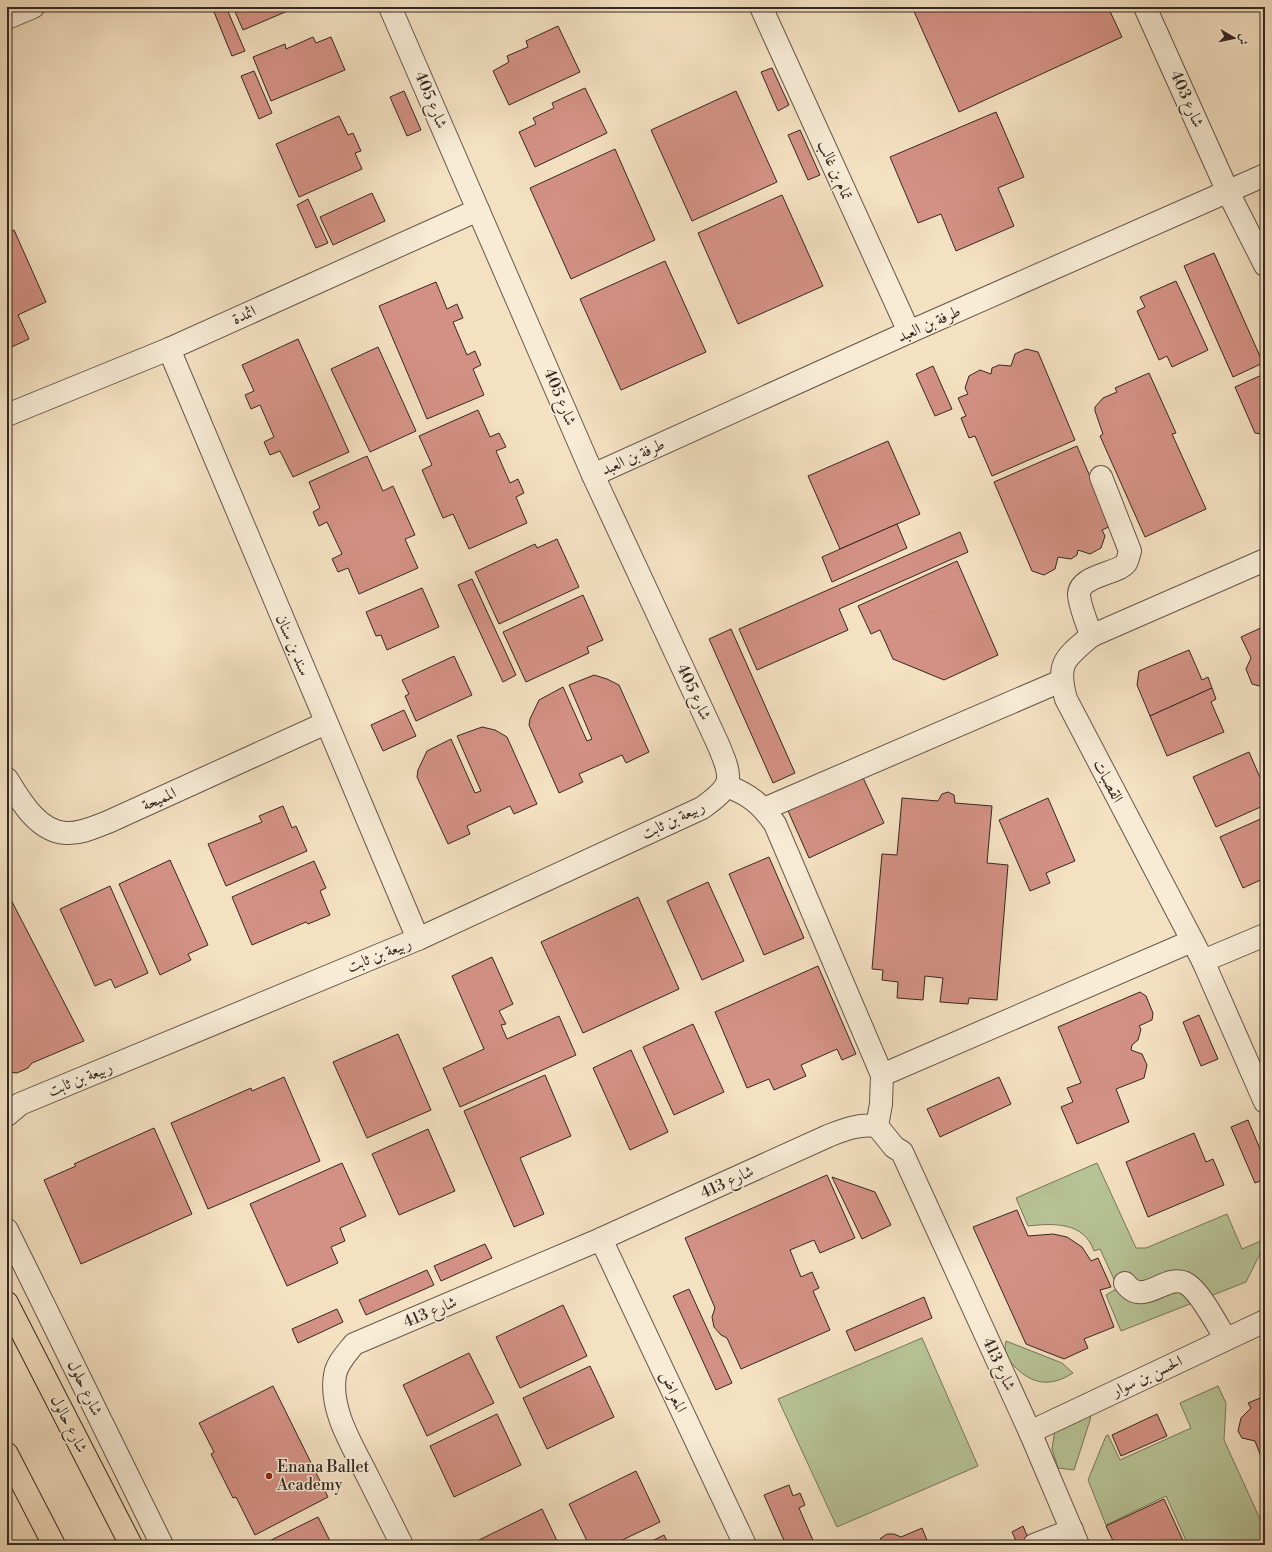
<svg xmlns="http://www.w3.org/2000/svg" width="1272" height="1552" viewBox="0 0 1272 1552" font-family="'Libre Bodoni',Amiri,serif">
	<rect width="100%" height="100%" fill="#f4e1c2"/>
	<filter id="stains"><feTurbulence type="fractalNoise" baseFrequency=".005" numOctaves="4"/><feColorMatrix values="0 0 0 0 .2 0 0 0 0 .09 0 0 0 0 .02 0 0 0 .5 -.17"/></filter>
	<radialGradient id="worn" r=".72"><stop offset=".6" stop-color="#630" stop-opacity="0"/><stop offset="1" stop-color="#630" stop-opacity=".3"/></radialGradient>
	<g fill="#b7c497" stroke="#76765c">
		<path d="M1097 1163 1136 1248H1146L1227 1214 1242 1249 1265 1239V1244L1246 1282 1121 1331 1106 1295 1118 1288 1100 1249 1094 1251C1084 1222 1054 1223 1028 1226L1016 1198Z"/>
		<polygon points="922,1338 978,1466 837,1527 778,1399"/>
		<path d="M1006 1341 1062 1363 1073 1373C1051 1387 1033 1385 1015 1367 1008 1360 1003 1351 1006 1341Z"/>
		<polygon points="1218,1386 1226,1403 1224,1440 1265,1530 1265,1538 1249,1545 1188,1545 1166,1496 1106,1525 1088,1480 1106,1436 1108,1435 1120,1460 1191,1428 1180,1403"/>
		<polygon points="1081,1409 1091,1417 1074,1470 1058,1468 1052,1449 1055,1429"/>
	</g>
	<g fill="#d39185" stroke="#352721">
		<polygon points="226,7 245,51 232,56 214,12"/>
		<polygon points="233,7 297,7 243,30"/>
		<polygon points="912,7 1108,7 1122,37 959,112"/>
		<polygon points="558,26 580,72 509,105 493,71 509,62 507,56 528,47 526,41"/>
		<polygon points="313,37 316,43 331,37 345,70 271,101 253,57 285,44 286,49"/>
		<polygon points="772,68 789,105 778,111 761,72"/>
		<polygon points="254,71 272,113 259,119 241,76"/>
		<polygon points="585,88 607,133 535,167 519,132 536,124 533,118 554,108 552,103"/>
		<polygon points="404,91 421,130 407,136 390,97"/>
		<polygon points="736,91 777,182 692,221 651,130"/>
		<polygon points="996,112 1024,177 998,188 1014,226 956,251 941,214 918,223 890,157"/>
		<polygon points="339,116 348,135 353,133 361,151 355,153 362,169 299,197 276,144"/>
		<polygon points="800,130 820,175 808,180 788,135"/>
		<polygon points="615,149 655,240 571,279 530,188"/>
		<polygon points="372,193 385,221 333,245 320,217"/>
		<polygon points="782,195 823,286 738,324 698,233"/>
		<polygon points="308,199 328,243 316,248 297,205"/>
		<polygon points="14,230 46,302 18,315 29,339 7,349 7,233"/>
		<polygon points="1214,253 1263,363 1233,377 1184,266"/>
		<polygon points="665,261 706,352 621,390 580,299"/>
		<polygon points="1176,281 1208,350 1172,367 1167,356 1159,360 1137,311 1145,307 1140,297"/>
		<polygon points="436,282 447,309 457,304 463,318 453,322 467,355 475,351 481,365 473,369 484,395 427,419 379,306"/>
		<polygon points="298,339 349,452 293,477 280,451 270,455 264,442 274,437 260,405 251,409 245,395 254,391 242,365"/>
		<polygon points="378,347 416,431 370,452 331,369"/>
		<polygon points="1026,349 1038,352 1075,440 992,476 975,436 969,438 961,418 966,416 958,398 968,394 965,388 969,376 980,370 991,374 992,368 999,365 1011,366 1015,354"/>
		<polygon points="933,366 952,409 935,416 916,374"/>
		<polygon points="1149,373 1176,433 1172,434 1206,509 1145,537 1100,436 1103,434 1095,411 1095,407 1103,398 1117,392 1115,388"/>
		<polygon points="1264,374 1265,375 1265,442 1262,434 1255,433 1235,387"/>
		<polygon points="478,410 490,437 499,433 506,447 496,451 510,483 518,479 524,493 516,497 527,523 469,549 453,514 443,518 422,470 432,465 419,436"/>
		<polygon points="888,441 920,514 840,549 808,476"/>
		<polygon points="1077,446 1111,526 1102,530 1105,536 1101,548 1090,554 1078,550 1077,555 1071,559 1058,557 1055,569 1044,575 1032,571 994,482"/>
		<polygon points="367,456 383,491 393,486 415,535 405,539 418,568 359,594 348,568 338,572 332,559 342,554 327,522 319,526 313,512 320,508 309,482"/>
		<polygon points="897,524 907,548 832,582 822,557"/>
		<polygon points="960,532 968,552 839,609 848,630 757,670 739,629"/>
		<polygon points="557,539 579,587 499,624 475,572 535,544 537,548"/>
		<polygon points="957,561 998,655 944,680 893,659 880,630 871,634 858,606"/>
		<polygon points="472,579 516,675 503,682 458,585"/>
		<polygon points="422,588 439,627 387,650 381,635 376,636 366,612"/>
		<polygon points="583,595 603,640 587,647 589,653 526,682 503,632"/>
		<polygon points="1265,626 1265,691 1263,687 1252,684 1246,669 1251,658 1241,637"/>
		<polygon points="731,629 795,773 773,783 709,639"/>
		<polygon points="1189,650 1202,680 1208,677 1212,688 1150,716 1137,685 1139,671"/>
		<polygon points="454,656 472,695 416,721 405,696 409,694 402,680"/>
		<polygon points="594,675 607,679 619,685 649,752 626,763 622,755 579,774 583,782 559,793 529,725 530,719 539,700 563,687 587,741 592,739 569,685"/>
		<polygon points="1212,688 1216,699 1211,702 1224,732 1167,756 1150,716"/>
		<polygon points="404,710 416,736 383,751 371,725"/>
		<polygon points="482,727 495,730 507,737 537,804 514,814 510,806 467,826 470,834 448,844 417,777 418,770 427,751 451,739 475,793 481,791 457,736"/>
		<polygon points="1249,752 1265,789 1265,805 1216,827 1193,777"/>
		<polygon points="859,769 884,823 809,858 785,804"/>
		<polygon points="948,792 954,795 955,803 992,806 987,863 1008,865 997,1000 969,998 968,1004 940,1002 943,978 925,976 923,1000 897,998 898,982 882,980 883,970 872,969 882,854 897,855 902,798 938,801 942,794"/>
		<polygon points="1048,798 1075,861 1046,873 1050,883 1030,891 999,820"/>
		<polygon points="283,806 292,828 296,826 307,851 226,886 208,844 262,822 259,816"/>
		<polygon points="1265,817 1265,878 1243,888 1220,837"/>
		<polygon points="769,857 804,938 764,955 729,874"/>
		<polygon points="170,860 208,945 188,954 191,960 160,975 119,884"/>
		<polygon points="314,861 326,888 320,891 330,915 308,924 306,922 252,945 232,897"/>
		<polygon points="708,882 744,961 702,980 667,901"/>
		<polygon points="110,886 148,973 115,988 111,979 95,986 60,909"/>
		<polygon points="7,892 84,1041 32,1063 28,1068 17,1073 7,1072"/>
		<polygon points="638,897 679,989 583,1033 541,942"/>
		<polygon points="492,957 513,1004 499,1011 506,1024 501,1025 507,1039 559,1016 576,1055 460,1107 443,1068 484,1049 452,976"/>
		<polygon points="818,966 856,1054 842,1060 837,1049 801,1065 806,1076 774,1090 769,1079 747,1088 715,1012"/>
		<polygon points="1140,992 1146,996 1153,1013 1152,1020 1139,1026 1141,1029 1138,1040 1132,1045 1131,1050 1142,1054 1147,1065 1144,1078 1116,1089 1129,1122 1077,1144 1061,1107 1073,1102 1067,1088 1081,1083 1058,1027"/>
		<polygon points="1199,1015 1218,1059 1201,1066 1183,1022"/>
		<polygon points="693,1024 724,1092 674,1115 643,1047"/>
		<polygon points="398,1034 431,1110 367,1138 333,1062"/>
		<polygon points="631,1050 668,1132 630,1150 593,1068"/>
		<polygon points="545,1075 571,1136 520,1158 544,1214 514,1227 464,1111"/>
		<polygon points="284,1077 320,1161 208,1209 171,1123 251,1088 252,1091"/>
		<polygon points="999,1077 1011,1104 940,1137 927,1109"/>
		<polygon points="1248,1120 1265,1161 1265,1179 1255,1183 1231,1127"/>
		<polygon points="154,1128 192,1214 81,1264 44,1180 76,1166 74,1164"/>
		<polygon points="428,1129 455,1191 399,1215 372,1154"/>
		<polygon points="1194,1133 1206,1162 1213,1159 1224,1185 1148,1217 1126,1162"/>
		<polygon points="342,1163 366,1216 340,1228 345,1241 331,1247 338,1263 287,1286 250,1204"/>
		<polygon points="827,1175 855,1238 820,1253 814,1240 790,1250 801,1277 812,1272 819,1288 813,1291 830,1330 741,1369 727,1338 721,1335 714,1327 712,1317 715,1308 685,1238"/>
		<polygon points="832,1177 875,1192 891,1225 862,1239"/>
		<polygon points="1017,1210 1028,1236 1053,1234 1067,1237 1082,1247 1091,1261 1098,1258 1111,1287 1100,1290 1114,1327 1084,1339 1088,1348 1064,1359 1026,1344 973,1227"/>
		<polygon points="485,1244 492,1258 441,1281 434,1266"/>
		<polygon points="427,1270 434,1285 366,1315 359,1300"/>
		<polygon points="689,1289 732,1383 716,1390 673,1296"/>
		<polygon points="924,1297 932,1318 855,1351 846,1331"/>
		<polygon points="563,1305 587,1356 520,1388 496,1337"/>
		<polygon points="337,1309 343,1322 298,1343 292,1329"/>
		<polygon points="469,1353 494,1403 427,1436 403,1385"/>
		<polygon points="590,1366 614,1417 547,1449 523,1398"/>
		<polygon points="273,1386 328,1497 255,1535 236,1497 233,1498 211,1454 214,1452 199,1423"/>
		<polygon points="1265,1396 1265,1467 1255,1441 1242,1438 1238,1431 1241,1418 1251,1408 1248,1403"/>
		<polygon points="497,1414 521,1465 454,1497 430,1446"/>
		<polygon points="1157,1414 1167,1436 1121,1456 1112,1435"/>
		<polygon points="636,1471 660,1522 612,1545 589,1545 569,1504"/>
		<polygon points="789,1485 793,1496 800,1493 805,1505 799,1508 815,1545 786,1545 764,1495"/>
		<polygon points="1164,1499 1185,1545 1115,1545 1106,1526"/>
		<polygon points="542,1509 559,1545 477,1545 475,1542"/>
		<polygon points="318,1517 332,1545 261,1545"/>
		<polygon points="1023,1526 1031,1545 1018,1545 1012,1532"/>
		<polygon points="922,1528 929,1545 877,1545 881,1538 887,1534 894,1534 901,1537"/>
		<polygon points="664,1535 669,1545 644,1545"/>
	</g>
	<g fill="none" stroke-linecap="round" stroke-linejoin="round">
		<g stroke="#655649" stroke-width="24">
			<g id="minor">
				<polyline points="761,7 909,332"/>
				<polyline points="1145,7 1228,192 1265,265"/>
				<polyline points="7,18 33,7"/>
				<polyline points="169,349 418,939"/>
				<polyline points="7,415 169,349 478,210"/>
				<polyline points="593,475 909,332 1265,175"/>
				<path d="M1265 560 1091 636C1065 658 1056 663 1066 699L1203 961 1265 1102"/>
				<path d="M1091 636C1088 625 1079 605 1079 594 1080 575 1118 574 1126 563 1128 560 1129 554 1130 551L1101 477"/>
				<path d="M7 779C20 800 38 832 66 833 80 834 95 827 108 822L326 723"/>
				<path d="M727 786C750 795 761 804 775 824L882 1075 881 1104 877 1126"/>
				<polyline points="764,809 1061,681"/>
				<polyline points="1203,961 1265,935"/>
				<polyline points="882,1075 1192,941"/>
				<path d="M7 1115 20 1104 418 939 702 808C734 785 733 780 718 744L593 475 390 7"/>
				<polyline points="7,1230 162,1545"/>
				<polyline points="601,1239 745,1545"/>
				<path d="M1125 1283C1144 1309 1166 1271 1187 1284 1201 1293 1217 1325 1226 1339"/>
				<polyline points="1030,1432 1265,1321"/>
				<path d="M402 1545C391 1523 380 1501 369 1479 354 1448 329 1411 335 1375 337 1363 346 1354 354 1344L601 1239 828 1136C845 1129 859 1124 877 1126L894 1147 902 1152 1030 1432 1078 1545"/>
				<polyline points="1034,1545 1072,1530"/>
			</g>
		</g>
		<g stroke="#352721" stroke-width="24">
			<g id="major">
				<polyline points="7,1303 131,1545"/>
				<polyline points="7,1454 54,1545"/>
			</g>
		</g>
		<use href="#minor" stroke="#f8ecd7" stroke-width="22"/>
		<use href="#major" stroke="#f4e1c2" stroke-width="22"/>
	</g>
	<circle fill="#8f2418" stroke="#f8ecd7" stroke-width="1.5" cx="269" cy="1476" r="4"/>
	<g text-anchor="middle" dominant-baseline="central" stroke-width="3" stroke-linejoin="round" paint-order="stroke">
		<g font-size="16" fill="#352721" stroke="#f8ecd7">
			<text transform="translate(1187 99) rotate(66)">شارع 403</text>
			<text transform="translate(431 100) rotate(67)">شارع 405</text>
			<text transform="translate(835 170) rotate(66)">تمام بن غالب</text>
			<text transform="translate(244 315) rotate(-24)">اثمدة</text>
			<text transform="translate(929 324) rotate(-24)">طرفة بن العبد</text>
			<text transform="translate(560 397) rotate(67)">شارع 405</text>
			<text transform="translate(633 457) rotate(-24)">طرفة بن العبد</text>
			<text transform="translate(293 645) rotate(67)">سند بن سنان</text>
			<text transform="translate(694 692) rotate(65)">شارع 405</text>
			<text transform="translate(1108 781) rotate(62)">القصبات</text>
			<text transform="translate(159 799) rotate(-24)">المميحة</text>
			<text transform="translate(673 820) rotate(-26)">ربيعة بن ثابت</text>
			<text transform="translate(379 955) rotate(-22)">ربيعة بن ثابت</text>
			<text transform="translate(80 1079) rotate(-22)">ربيعة بن ثابت</text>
			<text transform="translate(727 1182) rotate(-25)">شارع 413</text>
			<text transform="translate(430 1312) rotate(-23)">شارع 413</text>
			<text transform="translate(999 1364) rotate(65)">شارع 413</text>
			<text transform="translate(1147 1376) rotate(-25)">الحسن بن سوار</text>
			<text transform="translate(85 1388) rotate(64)">شارع حلول</text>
			<text transform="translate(673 1392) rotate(65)">المعراض</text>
			<text transform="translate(69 1424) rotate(63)">شارع حالول</text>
		</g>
		<g font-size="16" fill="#352721" stroke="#f8ecd7" text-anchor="start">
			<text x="277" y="1467">Enana Ballet<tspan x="277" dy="18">Academy</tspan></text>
		</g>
	</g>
	<rect width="1272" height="1552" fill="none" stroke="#f4e1c2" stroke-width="24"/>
	<rect x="8" y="8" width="1256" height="1536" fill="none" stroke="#352721" stroke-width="2"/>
	<rect x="12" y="12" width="1248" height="1528" fill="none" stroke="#352721"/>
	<g transform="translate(1234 38) rotate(99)" stroke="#f8ecd7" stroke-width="3" paint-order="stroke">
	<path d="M0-3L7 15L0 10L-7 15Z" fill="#352721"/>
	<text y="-6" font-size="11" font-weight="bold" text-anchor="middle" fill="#352721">ش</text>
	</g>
	<rect width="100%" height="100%" filter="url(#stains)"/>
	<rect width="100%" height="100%" fill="url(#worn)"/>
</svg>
